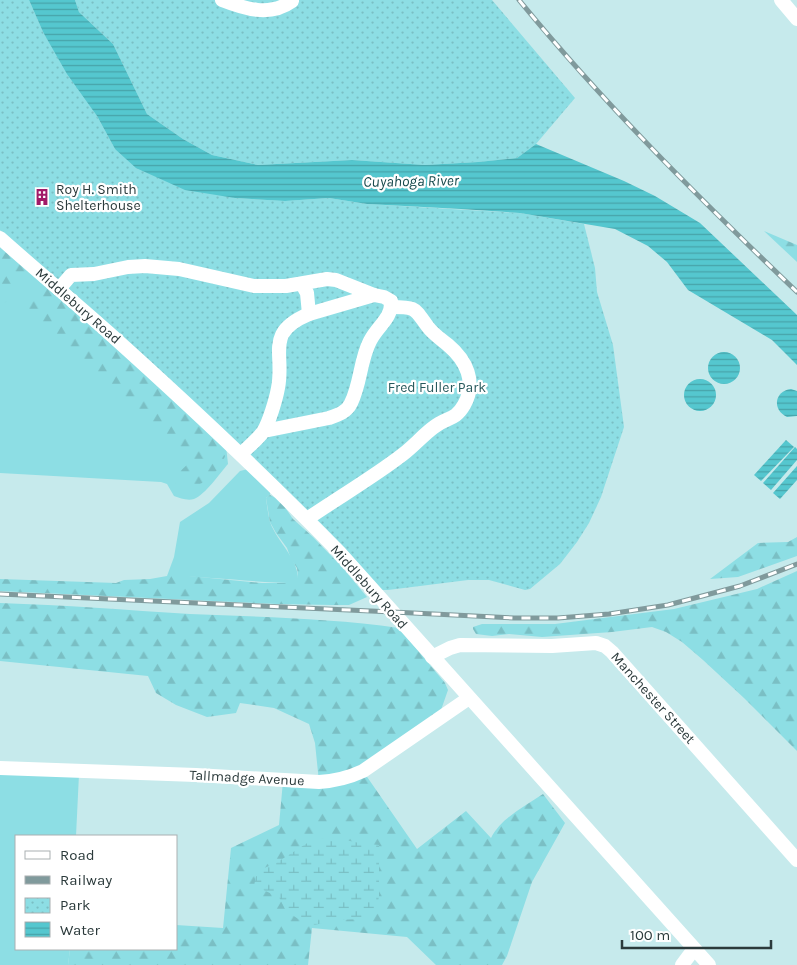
<svg xmlns="http://www.w3.org/2000/svg" width="797" height="965" viewBox="0 0 797 965" font-family="Karla,sans-serif">
	<defs>
		<pattern id="forest-firs" width="22" height="20" patternUnits="userSpaceOnUse" patternTransform="scale(1.25)"><rect width="22" height="20" fill="#8ddee4"/><path d="M5 1l3.5 6h-7zM16 11l3.5 6h-7z" fill="#7abfc4"/></pattern>
		<pattern id="wetland-marsh" width="20" height="14" patternUnits="userSpaceOnUse" patternTransform="scale(1.25)"><rect width="20" height="14" fill="#8ddee4"/><path d="M1 5h8M5 5V1M11 12h8M15 12V8" fill="none" stroke="#7abfc4"/></pattern>
		<pattern id="park-dots" width="8" height="8" patternUnits="userSpaceOnUse" patternTransform="scale(1.25)"><rect width="8" height="8" fill="#8ddee4"/><path d="M2 2h.1M6 6h.1" fill="none" stroke="#7abfc4" stroke-width="1.8" stroke-linecap="round"/></pattern>
		<pattern id="water-rules" width="6" height="5" patternUnits="userSpaceOnUse" patternTransform="scale(1.25)"><rect width="6" height="5" fill="#55c7cf"/><path d="M0 2.5h6" fill="none" stroke="#47a3a9"/></pattern>
	</defs>
	<rect width="100%" height="100%" fill="#c6eaec"/>
	<g fill="#8ddee4">
		<path d="M0 244 226 446 228 464C220 473 205 495 194 499 187 501 180 498 174 496L167 484 161 482 0 473Z"/>
		<path d="M248 469 270 491V495L266 498C267 506 268 514 270 522 278 544 300 559 298 583 254 583 211 576 167 576L174 557 180 522 209 503 240 471Z"/>
		<polygon points="0,772 79,774 76,836 16,836 16,949 70,949 68,965 0,965"/>
	</g>
	<g fill="url(#forest-firs)">
		<polygon points="764,231 797,245 797,262"/>
		<polygon points="0,251 8,253 29,269 13,295 0,307"/>
		<polygon points="42,286 48,286 170,397 214,440 225,456 221,467 202,483 191,488 176,484 175,476 189,463 189,459 124,400 91,367 54,340 28,308 31,297"/>
		<polygon points="270,495 280,500 293,519 313,537 342,567 367,597 349,605 332,605 278,604 0,591 0,579 116,583 124,580 150,579 167,576 189,576 262,583 297,583 298,575 297,568 291,559 287,548 276,533 270,522 266,498"/>
		<polygon points="797,537 797,556 738,577 710,579 758,543 788,542"/>
		<polygon points="797,571 797,751 744,698 703,660 682,642 666,632 652,627 612,632 542,637 509,634 492,636 476,634 473,629 473,627 482,624 555,624 674,609 757,589"/>
		<path d="M0 603C64 605 127 610 190 614 260 617 330 618 399 628L445 683 448 690 441 710 363 771 417 849 466 811 491 838C501 818 525 806 543 794L565 823 532 882 507 956 502 965H436L407 937 312 928 308 965H68L70 949H176V925L223 928 231 848 279 825 283 781 319 782 315 743 309 724 274 708 240 703 236 713 207 717 176 705 156 693 148 676 0 661Z"/>
	</g>
	<polygon fill="url(#wetland-marsh)" points="332,837 359,843 379,845 379,896 377,908 364,919 334,920 315,925 303,922 286,911 279,897 254,886 257,871 276,863 312,840"/>
	<g fill="url(#park-dots)">
		<polygon points="0,0 29,0 43,32 97,116 115,149 235,198 285,201 329,198 367,204 520,213 584,224 595,268 597,292 613,345 624,427 601,497 589,523 577,542 560,564 530,589 525,590 489,580 468,580 388,590 381,590 50,275 0,230"/>
		<polygon points="75,0 492,0 575,98 536,144 517,158 478,162 425,165 352,160 258,165 212,155 183,139 147,114 113,44 79,12"/>
	</g>
	<g fill="url(#water-rules)">
		<polygon points="29,0 75,0 79,12 113,44 147,114 183,139 212,155 258,165 352,160 425,165 478,162 517,158 536,144 624,181 655,196 700,223 797,315 797,365 772,340 688,290 667,262 648,246 615,229 520,213 461,209 367,204 329,198 285,201 235,198 185,190 136,168 115,149 97,116 67,74 43,32"/>
		<circle cx="724" cy="368" r="16"/>
		<circle cx="700" cy="395" r="16"/>
		<path d="M791 389 797 391V416L787 417C772 410 774 391 791 389Z"/>
		<polygon points="786,440 794,447 761,481 754,475"/>
		<polygon points="795,447 797,449 797,460 771,490 763,483"/>
		<polygon points="797,466 797,480 780,499 773,493"/>
	</g>
	<g fill="none" stroke-linecap="round" stroke-linejoin="round">
		<g stroke="#fff" stroke-width="14">
			<path d="M222 0C245 9 270 17 292 1"/>
			<polyline points="781,0 797,19"/>
			<path d="M0 238C36 270 73 301 109 333 188 404 266 477 340 553L709 965"/>
			<polyline points="302,284 307,293 309,314"/>
			<polyline points="59,289 71,275 94,274 128,267 145,266 179,269 254,286 286,286 327,279 336,280 374,295"/>
			<path d="M241 454C248 447 257 440 263 432 269 423 276 399 278 388 285 353 264 333 309 314L374 295 384 297 391 301C392 319 378 325 370 341 360 360 361 383 351 403 347 412 338 415 329 418L264 431"/>
			<path d="M307 519C339 497 372 478 402 455 414 446 423 435 434 427 446 417 455 421 464 405 477 382 466 360 448 345 441 339 433 334 428 327 414 308 417 307 391 307"/>
			<polyline points="432,657 450,648 460,645 552,646 596,643 605,646 612,652 797,860"/>
			<path d="M0 768 196 775 319 782C335 781 348 778 363 771L469 698"/>
			<polyline points="682,965 694,949"/>
		</g>
		<g stroke="#809a9c" stroke-width="5">
			<g id="rail">
				<path d="M519 0C604 104 700 199 797 292"/>
				<polyline points="0,594 393,612 514,618 558,618 609,614 668,605 740,586 797,564"/>
			</g>
		</g>
		<use href="#rail" stroke="#fff" stroke-width="3" stroke-dasharray="9" stroke-linecap="butt"/>
	</g>
	<defs>
		<g id="building-bare" transform="scale(1.35)"><path d="M-4-6H4V6H1V3H-1V6H-4ZM-2.5-4.3h1.7v1.8h-1.7ZM.8-4.3h1.7v1.8H.8ZM-2.5-1h1.7V.8h-1.7ZM.8-1h1.7V.8H.8Z" fill="#a11a68" stroke="#fff" stroke-width="2.5" paint-order="stroke"/></g>
	</defs>
	<g fill-rule="evenodd">
		<use href="#building-bare" x="42" y="197"/>
	</g>
	<g text-anchor="middle" dominant-baseline="central" stroke-width="4.5" stroke-linejoin="round" paint-order="stroke">
		<g font-size="14" fill="#2b3a3b" stroke="#fff" text-anchor="start">
			<text x="56" y="189">Roy H. Smith<tspan x="56" dy="16">Shelterhouse</tspan></text>
		</g>
		<g font-size="14" fill="#2b3a3b" stroke="#fff">
			<text transform="translate(78 306) rotate(41)">Middlebury Road</text>
			<text transform="translate(369 587) rotate(48)">Middlebury Road</text>
			<text transform="translate(653 698) rotate(48)">Manchester Street</text>
			<text transform="translate(247 778) rotate(3)">Tallmadge Avenue</text>
		</g>
		<g font-size="14" fill="#28595c" stroke="#fff">
			<text x="437" y="387">Fred Fuller Park</text>
		</g>
		<g font-size="15" font-style="italic" fill="#16494c" stroke="#fff">
			<text transform="translate(411 181) rotate(-1)">Cuyahoga River</text>
		</g>
	</g>
	<rect x="15" y="835" width="162" height="115" fill="#ffffff" stroke="#aab0b1"/>
	<rect x="25" y="851" width="25" height="8" fill="#ffffff" stroke="#aab0b1"/>
	<text x="60" y="860" font-size="15" fill="#2b3a3b">Road</text>
	<rect x="25" y="876" width="25" height="8" fill="#809a9c" stroke="#aab0b1"/>
	<text x="60" y="885" font-size="15" fill="#2b3a3b">Railway</text>
	<rect x="25" y="898" width="25" height="15" fill="url(#park-dots)" stroke="#aab0b1"/>
	<text x="60" y="910" font-size="15" fill="#2b3a3b">Park</text>
	<rect x="25" y="922" width="25" height="15" fill="url(#water-rules)" stroke="#aab0b1"/>
	<text x="60" y="935" font-size="15" fill="#2b3a3b">Water</text>
	<path d="M622 940v8h149v-8" fill="none" stroke="#2b3a3b" stroke-width="2.5"/>
	<text x="630" y="940" font-size="15" fill="#2b3a3b" stroke="#ffffff" stroke-width="4" paint-order="stroke">100 m</text>
</svg>
